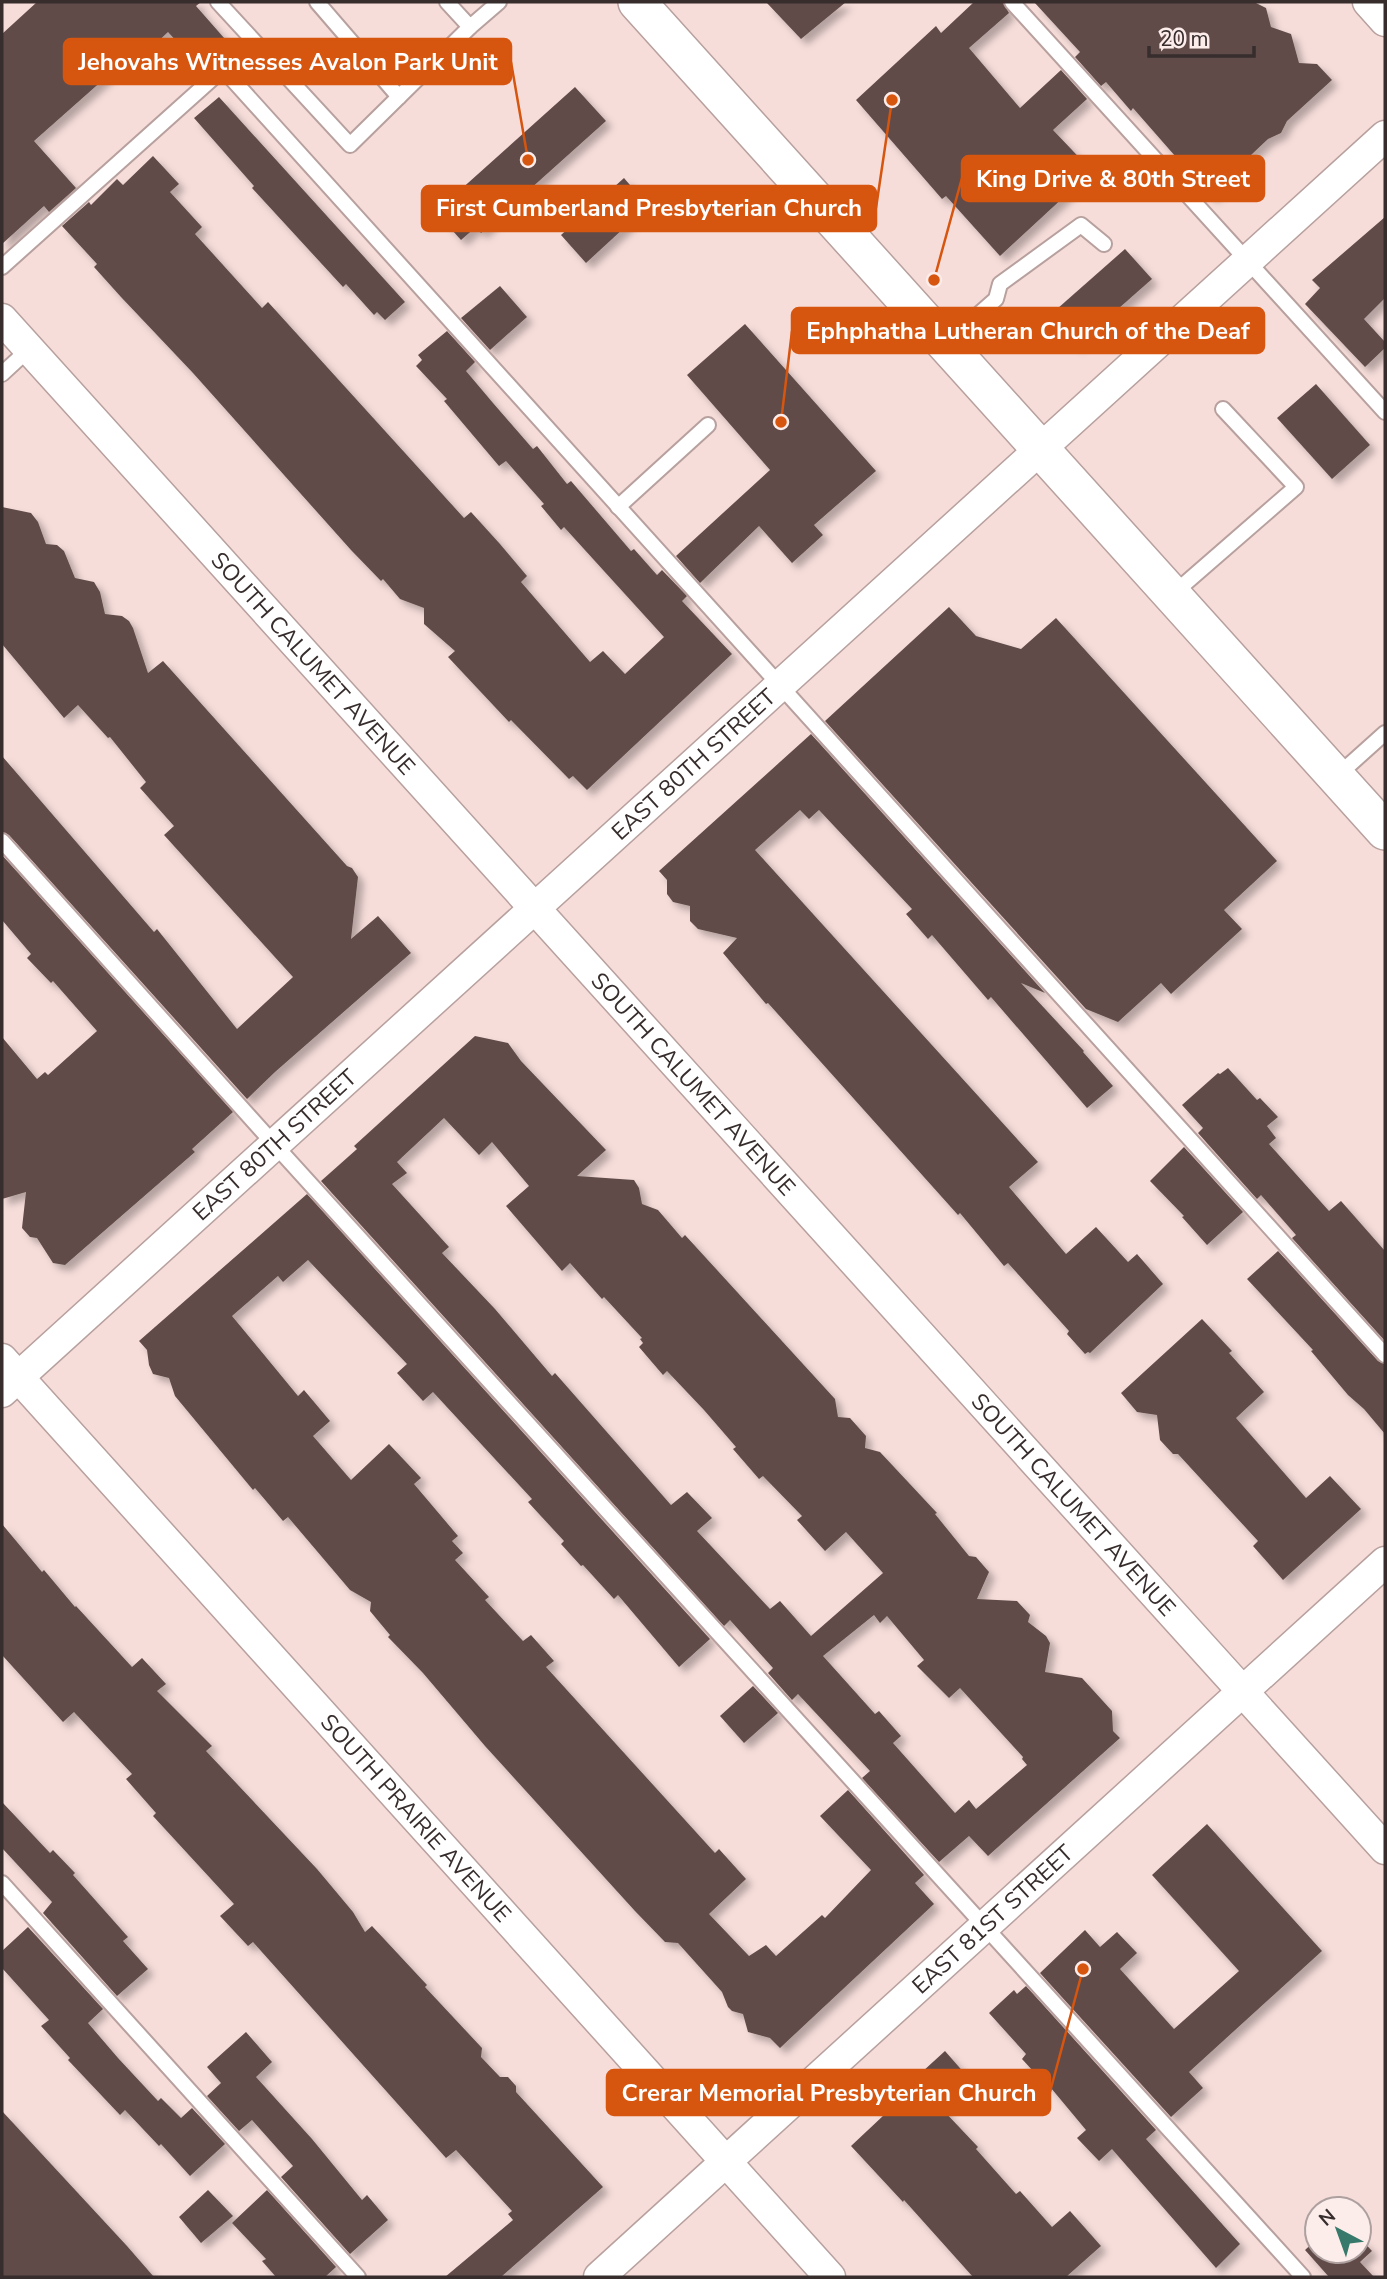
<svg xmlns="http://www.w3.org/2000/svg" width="1387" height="2279" viewBox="0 0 1387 2279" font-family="'Nunito Sans',sans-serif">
	<defs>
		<filter id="shadow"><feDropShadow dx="6" dy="6" stdDeviation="3.5" flood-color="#0004"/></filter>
	</defs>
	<rect width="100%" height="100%" fill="#f6ddda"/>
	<g fill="#614c4a" fill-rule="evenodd" filter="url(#shadow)">
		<polygon points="37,2 201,2 196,6 225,39 197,64 168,32 136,62 130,56 34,141 76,188 49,212 44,206 2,244 2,34"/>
		<polygon points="766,2 846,2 801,39"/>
		<polygon points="974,2 1003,2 1009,13 969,48 1020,108 1061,70 1087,99 1053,130 1092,171 1000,256 946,196 942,199 856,100 936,26 941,33"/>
		<polygon points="1034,2 1254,2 1266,8 1271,27 1291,34 1299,63 1317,64 1332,80 1287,121 1281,133 1268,139 1232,173 1234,176 1211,197 1133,108 1131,111 1106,82 1101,86 1075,57 1080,52"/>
		<polygon points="575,87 606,121 481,233 476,227 461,240 443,220 457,208 449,200"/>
		<polygon points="219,97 405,302 385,320 377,312 374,315 346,284 343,287 252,188 254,186 194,118"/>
		<polygon points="153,156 179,184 170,192 202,227 195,234 262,308 268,302 464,518 471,512 500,544 527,576 521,582 590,662 603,651 625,674 664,637 564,527 561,530 541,506 544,504 506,461 499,466 444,401 447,399 416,366 422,360 418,355 447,331 475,362 466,371 493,403 533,449 537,446 567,484 571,481 631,551 634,549 657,575 662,570 687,596 682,601 732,654 587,790 573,776 569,779 511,720 509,722 448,657 455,651 424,624 424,608 400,599 383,579 381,581 351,550 193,373 121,297 94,267 97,264 62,226 89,202 91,205 117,179 123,185"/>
		<polygon points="624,178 648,206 586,263 561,235"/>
		<polygon points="1385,217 1385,298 1364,319 1385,342 1385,348 1365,367 1305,304 1320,288 1312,280"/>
		<polygon points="1125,249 1152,279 1076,346 1049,316"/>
		<polygon points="500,286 527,317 490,350 461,318"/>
		<polygon points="745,324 876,471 814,525 823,535 792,563 759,526 700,583 676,556 770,470 687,375"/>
		<polygon points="1316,384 1370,445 1332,479 1277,418"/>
		<polygon points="2,507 31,513 38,522 46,544 57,545 64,551 75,578 94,582 100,592 105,614 122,616 129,621 133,628 148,673 163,661 347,866 352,868 358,877 351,939 378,916 411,953 275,1072 247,1099 9,835 2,832 2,756 154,932 157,929 237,1029 293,977 164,835 174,826 140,788 146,782 110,737 108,738 78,705 64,718 2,644"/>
		<polygon points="949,607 976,636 1021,649 1056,618 1277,861 1224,910 1242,929 1171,994 1161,983 1118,1022 1086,1009 825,721"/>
		<polygon points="811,734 1045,993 1021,983 1084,1051 1083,1052 1113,1086 1087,1108 991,997 988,1000 932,935 928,939 906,914 912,909 819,810 809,819 800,810 755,850 1038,1162 1009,1187 1066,1254 1096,1227 1128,1262 1137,1254 1163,1284 1090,1353 1088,1352 1085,1354 1067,1334 1069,1331 1008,1263 1004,1266 960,1213 958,1215 768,1003 766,1004 723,953 737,938 698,929 690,921 690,906 673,902 667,894 667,880 659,871"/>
		<polygon points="2,855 233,1112 192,1149 195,1152 65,1265 53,1263 37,1238 30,1237 22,1228 26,1192 2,1199 2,1037 37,1079 45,1072 48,1075 97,1031 53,981 51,983 27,958 31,954 2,920"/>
		<path d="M475 1036 508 1043 521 1061 606 1150 577 1176 634 1180 639 1188 642 1204 658 1210 682 1238 685 1235 835 1399 838 1417 850 1418 866 1436 865 1448 880 1452 937 1513 935 1514 969 1556 976 1557 989 1572 977 1599 1017 1601 1030 1615 1028 1622 1046 1636 1050 1643 1045 1672 1082 1678 1112 1711 1113 1731 1120 1738 988 1856 969 1836 939 1862 862 1778 870 1771 798 1694 792 1700 768 1673 773 1668 730 1620 724 1626 321 1181 357 1149 354 1146ZM444 1118 479 1155 492 1142 529 1186 506 1206 562 1271 570 1263 602 1299 604 1297 642 1338 640 1339 643 1343 639 1347 663 1375 667 1371 704 1410 736 1447 733 1449 759 1479 763 1476 802 1516 797 1520 825 1551 846 1532 883 1573 811 1636 780 1601 770 1609 697 1531 712 1518 687 1492 671 1505 555 1373 552 1376 495 1309 442 1253 449 1247 392 1184 407 1173 397 1162ZM874 1615 880 1623 887 1616 924 1660 917 1666 949 1698 960 1688 1023 1757 1022 1759 1027 1765 976 1809 969 1800 955 1813 893 1743 901 1736 879 1711 875 1714 823 1656Z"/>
		<polygon points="1228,1068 1257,1100 1260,1098 1278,1117 1267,1126 1276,1138 1269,1144 1329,1211 1341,1201 1385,1251 1385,1341 1292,1238 1296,1235 1261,1195 1257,1199 1198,1133 1203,1128 1182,1105 1218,1073 1220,1074"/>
		<polygon points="1184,1147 1243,1212 1207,1245 1182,1217 1184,1216 1150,1181"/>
		<polygon points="307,1194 710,1639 679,1667 618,1595 614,1599 583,1565 581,1566 561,1544 564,1541 528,1502 532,1499 433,1392 423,1401 397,1373 407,1364 308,1260 283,1282 278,1276 232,1316 298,1396 304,1390 330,1421 313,1436 351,1480 389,1444 421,1478 414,1484 458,1536 452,1541 463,1553 455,1560 489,1597 485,1600 523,1641 531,1635 554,1661 546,1667 715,1853 719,1849 746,1879 709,1914 749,1956 766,1945 776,1956 822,1915 825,1918 871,1870 820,1816 848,1790 924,1875 915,1883 934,1904 780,2048 770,2038 748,2032 743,2014 732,2011 728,2007 722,1992 678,1943 665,1942 635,1911 485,1746 423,1673 388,1637 390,1635 370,1611 371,1602 350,1590 288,1517 283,1521 255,1488 253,1490 175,1396 169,1378 153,1374 149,1365 147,1350 139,1341"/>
		<polygon points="1278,1251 1378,1361 1385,1364 1385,1434 1364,1409 1348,1395 1311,1351 1313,1350 1247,1279"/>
		<polygon points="1202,1319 1232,1351 1229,1353 1264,1392 1236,1418 1306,1498 1330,1476 1361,1509 1283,1580 1253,1546 1258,1541 1178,1454 1173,1454 1160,1440 1157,1415 1137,1412 1121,1393"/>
		<polygon points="2,1524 42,1572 44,1570 75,1607 76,1606 132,1667 142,1658 166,1684 157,1691 212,1746 206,1751 317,1869 353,1912 365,1932 372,1926 427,1985 425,1987 482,2048 481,2057 500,2077 508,2077 516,2086 516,2092 603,2187 501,2277 445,2277 513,2220 508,2214 512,2211 456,2150 446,2158 253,1942 248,1946 220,1916 234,1904 153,1816 156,1813 126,1779 132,1774 74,1712 63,1722 2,1655"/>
		<polygon points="753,1686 778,1713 744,1743 720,1716"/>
		<polygon points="2,1802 50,1853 53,1850 75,1873 73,1875 128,1937 123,1941 148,1969 117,1996 43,1913 52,1902 2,1848"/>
		<polygon points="1207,1824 1322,1951 1189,2072 1203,2088 1171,2117 1040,1973 1085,1930 1100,1947 1117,1932 1137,1953 1120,1969 1174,2029 1239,1971 1152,1875"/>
		<polygon points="28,1927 103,2009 88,2023 118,2058 158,2101 161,2098 181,2118 192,2108 225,2144 190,2176 161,2144 159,2146 125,2110 120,2115 68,2060 70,2058 41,2026 49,2020 2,1968 2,1951"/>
		<polygon points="1026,1986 1156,2130 1146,2139 1240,2244 1216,2268 1112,2149 1099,2161 1077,2138 1086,2130 1046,2082 1045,2084 1022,2059 1026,2054 989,2013 1014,1990 1017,1994"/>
		<polygon points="246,2032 272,2062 256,2077 312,2139 362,2200 367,2195 388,2220 350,2254 281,2177 293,2166 252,2120 239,2131 207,2096 221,2083 207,2067"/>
		<polygon points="945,2051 973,2083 943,2110 978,2147 976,2149 1016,2194 1020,2191 1052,2227 1070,2211 1101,2246 1066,2277 973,2277 904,2200 903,2202 851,2146 884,2115 875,2106 907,2078 911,2082"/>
		<polygon points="2,2111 127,2246 154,2277 2,2277"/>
		<polygon points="208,2190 233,2216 201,2243 179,2217"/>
		<polygon points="267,2190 336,2267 325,2277 276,2277 262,2261 266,2259 232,2223"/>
		<polygon points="1359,2237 1372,2251 1360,2262 1374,2277 1329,2277 1305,2250 1317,2239 1317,2251 1359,2251"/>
	</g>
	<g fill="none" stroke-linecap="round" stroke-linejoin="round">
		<g stroke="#b7a09d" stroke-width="18">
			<g id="service">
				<polyline points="218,2 350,145 470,27"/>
				<polyline points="317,2 399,97"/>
				<polyline points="447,2 470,27 499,2"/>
				<polyline points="1012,2 1385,412"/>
				<polyline points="2,267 223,69 1385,1355"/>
				<polyline points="946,343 996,299 1000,284 1081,225 1104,244"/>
				<polyline points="2,374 29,349"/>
				<polyline points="618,507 708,425"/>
				<polyline points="1173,594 1296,487 1223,409"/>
				<polyline points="1337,776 1385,733"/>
				<polyline points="2,841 274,1144 1303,2277"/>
				<polyline points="2,1883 358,2277"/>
			</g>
		</g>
		<g stroke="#b7a09d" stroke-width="33">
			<g id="minor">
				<polyline points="1368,2 1385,21"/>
				<path id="s1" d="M2 319 1385 1849"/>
				<path id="s2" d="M2 1359 830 2277"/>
				<path id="s3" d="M2 1392 1385 136"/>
				<path id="s4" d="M599 2277 1385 1562"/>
			</g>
		</g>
		<g stroke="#b7a09d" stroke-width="40">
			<polyline id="tertiary" points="637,2 1385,831"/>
		</g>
		<use href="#service" stroke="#fff" stroke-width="14"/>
		<use href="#minor" stroke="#fff" stroke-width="30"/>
		<use href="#tertiary" stroke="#fff" stroke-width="37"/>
	</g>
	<g text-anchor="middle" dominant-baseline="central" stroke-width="7" stroke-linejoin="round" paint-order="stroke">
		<g font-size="23" fill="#362d2c" stroke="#fcedeb">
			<text stroke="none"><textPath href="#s1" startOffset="464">SOUTH CALUMET AVENUE</textPath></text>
			<text stroke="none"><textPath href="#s3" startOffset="934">EAST 80TH STREET</textPath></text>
			<text stroke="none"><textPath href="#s1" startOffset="1031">SOUTH CALUMET AVENUE</textPath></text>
			<text stroke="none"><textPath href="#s3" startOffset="368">EAST 80TH STREET</textPath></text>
			<text stroke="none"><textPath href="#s1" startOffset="1598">SOUTH CALUMET AVENUE</textPath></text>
			<text stroke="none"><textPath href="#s2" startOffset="618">SOUTH PRAIRIE AVENUE</textPath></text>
			<text stroke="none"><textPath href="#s4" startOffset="532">EAST 81ST STREET</textPath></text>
		</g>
	</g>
	<path fill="none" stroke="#d6550f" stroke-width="2.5" d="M528 160L511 62M934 280L962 178M892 100L876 208M781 422L792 331M1083 1969L1050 2092"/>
	<g fill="#d6550f" stroke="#fcedeb" stroke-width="2.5">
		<circle cx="528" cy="160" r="7"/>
		<circle cx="934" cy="280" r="7"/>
		<circle cx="892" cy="100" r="7"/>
		<circle cx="781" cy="422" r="7"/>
		<circle cx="1083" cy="1969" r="7"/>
	</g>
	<g fill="#d6550f" stroke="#d6550f" stroke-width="2.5">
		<rect x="64" y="39" width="447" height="45" rx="7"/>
		<rect x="962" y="156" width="302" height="45" rx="7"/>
		<rect x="422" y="186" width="454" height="45" rx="7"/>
		<rect x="792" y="308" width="472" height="45" rx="7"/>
		<rect x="607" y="2070" width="443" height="45" rx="7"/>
	</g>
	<g font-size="24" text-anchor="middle" font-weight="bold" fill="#fff">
		<text x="288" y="70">Jehovahs Witnesses Avalon Park Unit</text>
		<text x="1113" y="187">King Drive &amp; 80th Street</text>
		<text x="649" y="216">First Cumberland Presbyterian Church</text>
		<text x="1028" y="339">Ephphatha Lutheran Church of the Deaf</text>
		<text x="829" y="2101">Crerar Memorial Presbyterian Church</text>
	</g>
	<rect width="1387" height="2279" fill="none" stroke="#362d2c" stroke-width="7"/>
	<g transform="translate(1338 2230) rotate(319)"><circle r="33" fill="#fcedeb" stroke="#ada09f" stroke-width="2"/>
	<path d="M0-5L12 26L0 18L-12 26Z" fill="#37796a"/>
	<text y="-10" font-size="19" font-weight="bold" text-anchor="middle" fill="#362d2c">N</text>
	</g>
	<path d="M1149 46v10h105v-10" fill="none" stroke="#362d2c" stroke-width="3.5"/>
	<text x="1160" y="46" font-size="21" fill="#362d2c" stroke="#fcedeb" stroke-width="5" paint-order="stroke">20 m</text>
</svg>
